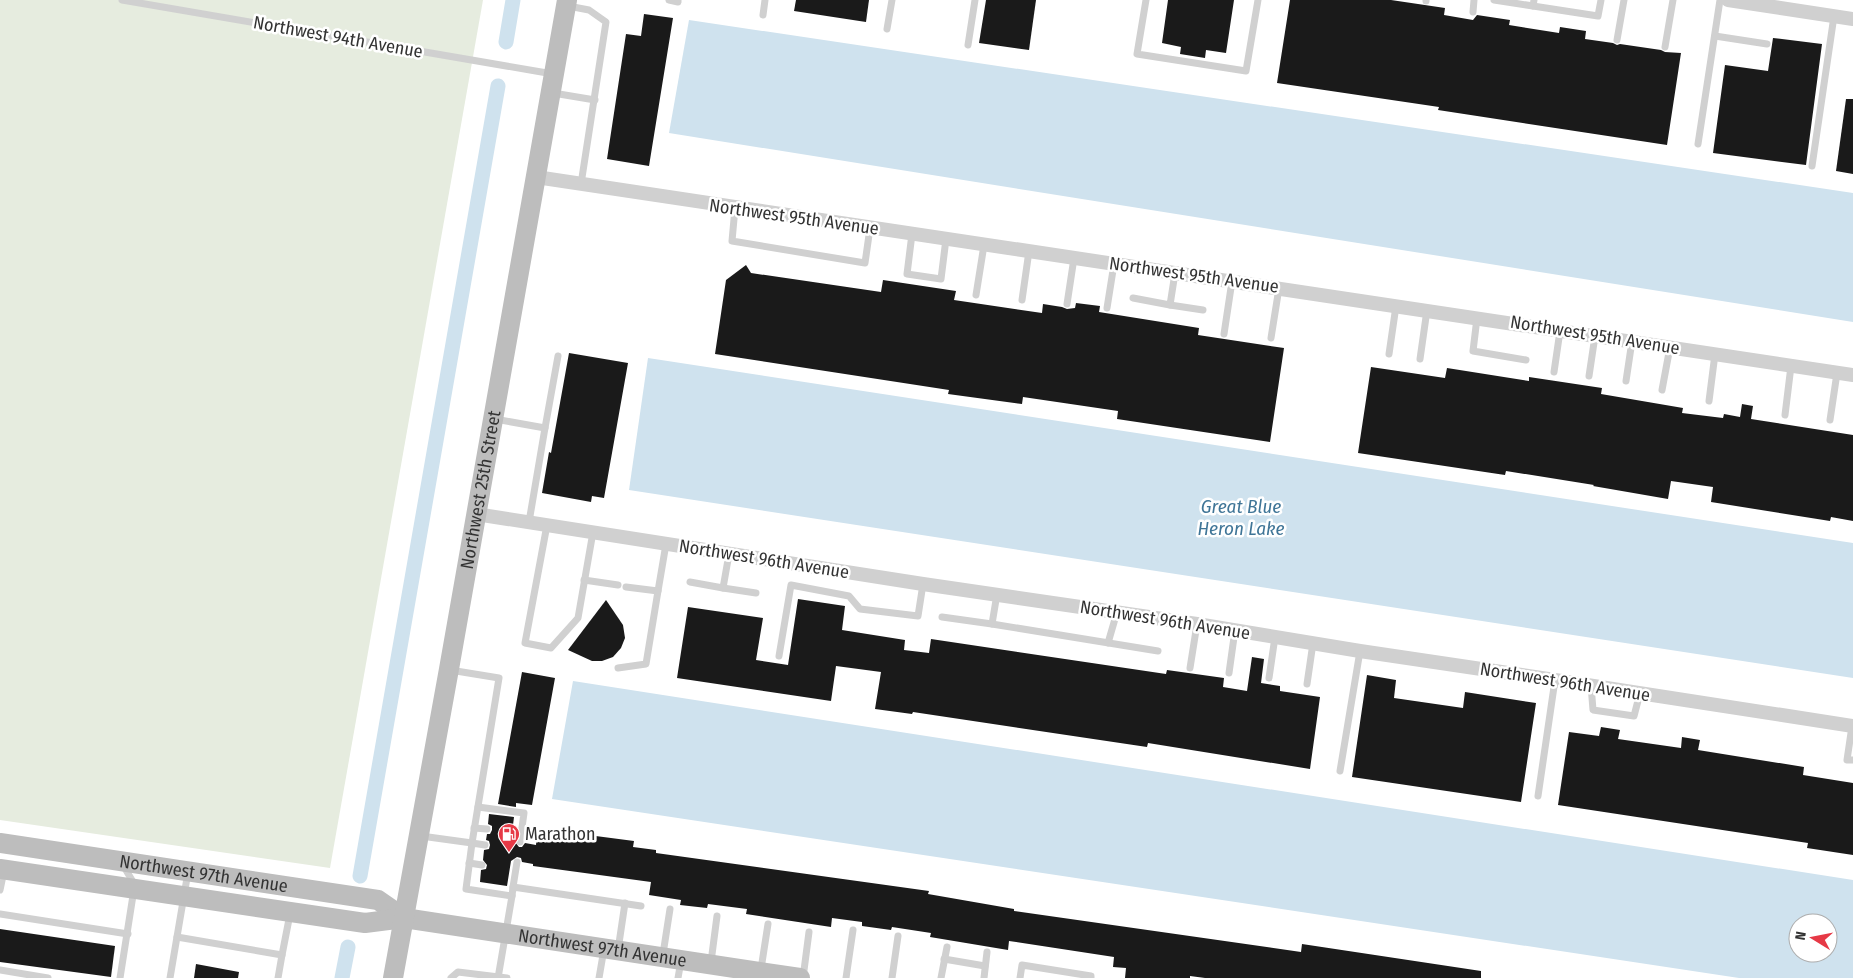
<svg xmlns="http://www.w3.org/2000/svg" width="1853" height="978" viewBox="0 0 1853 978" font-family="'Fira Sans Condensed',sans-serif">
	<rect width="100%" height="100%" fill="#fff"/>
	<polygon fill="#e6ecdf" points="0,0 483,0 330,868 0,820"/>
	<g fill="#cfe2ee" fill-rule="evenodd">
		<polygon points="689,20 1853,193 1853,322 669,133"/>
		<polygon points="648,358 1853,543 1853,678 629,490"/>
		<path d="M573 681 1853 880V978H1739L552 799ZM1798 923H1828V953H1798Z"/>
	</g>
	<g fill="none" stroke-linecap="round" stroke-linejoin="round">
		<g stroke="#cfe2ee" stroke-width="15">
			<polyline points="506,42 513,0"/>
			<polyline points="360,876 498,86"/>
			<polyline points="342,978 348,947"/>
		</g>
	</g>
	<g fill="#1a1a1a">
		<polygon points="796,0 869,0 866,22 794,11"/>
		<polygon points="986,0 1036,0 1029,50 979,43"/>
		<polygon points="1168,0 1234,0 1226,53 1206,50 1205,58 1180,54 1181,47 1162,43"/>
		<polygon points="1290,0 1391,0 1445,8 1444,15 1473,20 1477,15 1510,20 1509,25 1559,33 1560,27 1586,31 1585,39 1613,43 1617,45 1620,44 1661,50 1665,52 1681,53 1667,145 1438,110 1439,107 1277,83"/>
		<polygon points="644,14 673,18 649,166 607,159 626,34 641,36"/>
		<polygon points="1773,38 1822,44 1806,165 1713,153 1725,65 1768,71"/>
		<polygon points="1846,99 1853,99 1853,174 1836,171"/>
		<polygon points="746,265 751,273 881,292 883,280 956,291 954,300 1042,313 1043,304 1062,307 1067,309 1075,308 1076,303 1100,306 1099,312 1199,328 1198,335 1284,348 1270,442 1117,419 1118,411 1023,397 1022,404 948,394 949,390 715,354 726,280"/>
		<polygon points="569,353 628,363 604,498 592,496 591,502 542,493 549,452 551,453"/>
		<polygon points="1371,367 1445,378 1447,368 1529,381 1529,377 1602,388 1601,394 1683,408 1682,413 1723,418 1724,414 1740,417 1742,404 1753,406 1751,419 1853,435 1853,521 1831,517 1830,521 1711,502 1713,487 1671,481 1668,499 1593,486 1594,485 1506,471 1505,475 1358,453"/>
		<polygon points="798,599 845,606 842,630 905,640 904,650 929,653 931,639 1166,674 1167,670 1224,678 1223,687 1247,691 1252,657 1264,659 1261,683 1280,686 1280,691 1320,697 1310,769 1148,743 1147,747 913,712 912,714 875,709 881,672 836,666 831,701 677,678 688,607 763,618 756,660 788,665"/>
		<polygon points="606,600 623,625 625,638 621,648 613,657 602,661 592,661 568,650"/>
		<polygon points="522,672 555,678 532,805 516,803 516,807 498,804"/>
		<polygon points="1367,675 1396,680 1394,698 1463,708 1465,692 1536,703 1521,802 1352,777"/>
		<polygon points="1601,727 1620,730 1618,739 1681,748 1682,737 1700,740 1698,750 1804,767 1803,775 1853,783 1853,855 1807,848 1808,843 1558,805 1569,732 1599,736"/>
		<polygon points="489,814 514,817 511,841 515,842 519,847 522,847 525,843 536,845 537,833 565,837 565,832 634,841 633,847 656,850 656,853 929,891 928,894 1014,909 1014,911 1301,952 1302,944 1481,971 1481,978 1205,978 1190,976 1190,978 1125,978 1126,968 1113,967 1114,957 1009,941 1008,950 930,937 931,933 892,927 891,930 862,926 862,922 832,918 831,927 746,914 747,909 708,904 707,908 680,905 681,900 649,895 651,882 533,866 533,864 522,862 521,858 517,857 511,861 507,886 480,882 481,870 486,869 487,865 483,860 484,850 489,849 490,845 489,841 486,840 487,834 490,834 492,830 492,826 488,824"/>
		<polygon points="0,929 115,946 111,977 0,962"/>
		<polygon points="196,964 239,972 238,978 194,978"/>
	</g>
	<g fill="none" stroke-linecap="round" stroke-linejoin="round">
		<g stroke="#d0d0d0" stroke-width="7">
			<polyline points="122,0 553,74"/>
			<polyline points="669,0 678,2 678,0"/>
			<polyline points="1146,0 1137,54 1246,71 1258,0"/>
			<polyline points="1494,0 1533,6 1534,0"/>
			<polyline points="1426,1 1426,0"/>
			<polyline points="568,6 589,10 606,22 581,184"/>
			<polyline points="1533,6 1598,16 1601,0"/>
			<polyline points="1473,12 1474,0"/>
			<polyline points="763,15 765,0"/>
			<polyline points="887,29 892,0"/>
			<polyline points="1715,36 1767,44"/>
			<polyline points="1617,40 1624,0"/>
			<polyline points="968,45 975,0"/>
			<polyline points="1665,47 1673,0"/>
			<polyline points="553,93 595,100"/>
			<polyline points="1698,144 1720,0"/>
			<polyline points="1812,166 1834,16"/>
			<polyline points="735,208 732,241 865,263 870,228"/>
			<polyline points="912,234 907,274 941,279 946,239"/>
			<polyline points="976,295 984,245"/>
			<polyline points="1133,298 1170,305 1175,273"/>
			<polyline points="1022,300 1029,251"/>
			<polyline points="1067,304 1074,258"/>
			<polyline points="1170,305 1203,310"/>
			<polyline points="1107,308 1114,264"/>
			<polyline points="1477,318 1473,351 1526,360"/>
			<polyline points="1224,334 1232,281"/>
			<polyline points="1271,338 1279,288"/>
			<polyline points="1389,354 1396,306"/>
			<polyline points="1420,359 1427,310"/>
			<polyline points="1554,372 1560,331"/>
			<polyline points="1589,376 1595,336"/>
			<polyline points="1626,381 1632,341"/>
			<polyline points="1662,390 1670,347"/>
			<polyline points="1709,401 1715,354"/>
			<polyline points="1785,415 1791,366"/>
			<polyline points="495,419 545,428 558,356"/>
			<polyline points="1830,420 1837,373"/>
			<polyline points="529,522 545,428"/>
			<polyline points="547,525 525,643 551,648 578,618 593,532"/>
			<polyline points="584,580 618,585"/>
			<polyline points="690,582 723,588 729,554"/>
			<polyline points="626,587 658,591 666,544"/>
			<polyline points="723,588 756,593"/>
			<polyline points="942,617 992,624 997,594"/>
			<polyline points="992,624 1158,651"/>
			<polyline points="1108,643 1117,612"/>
			<polyline points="779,656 791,585 849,596 860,609 918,616 923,584"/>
			<polyline points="618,668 646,664 658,591"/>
			<polyline points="1190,668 1197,624"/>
			<polyline points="1229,673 1235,630"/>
			<polyline points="1269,678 1275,637"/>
			<polyline points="1307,684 1313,643"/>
			<polyline points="1591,685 1593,710 1634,716 1640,693"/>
			<polyline points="1852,726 1847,760 1853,760"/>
			<polyline points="1340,771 1360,651"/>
			<polyline points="1538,796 1555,680"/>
			<polyline points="478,807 524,813 520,842"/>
			<polyline points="474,828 487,829"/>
			<polyline points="421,836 472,843 499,678 450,670"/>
			<polyline points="485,845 472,843 466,889 512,896 498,978"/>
			<polyline points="469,863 482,865"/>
			<polyline points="513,887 517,862"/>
			<polyline points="0,890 4,871"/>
			<polyline points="512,896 513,887 641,906"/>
			<polyline points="0,914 128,934"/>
			<polyline points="177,937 282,955 278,978"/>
			<polyline points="618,950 625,903"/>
			<polyline points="663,954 670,909"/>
			<polyline points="282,955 290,914"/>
			<polyline points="944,959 985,966"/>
			<polyline points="711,962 717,916"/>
			<polyline points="761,969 768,924"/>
			<polyline points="0,970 48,978"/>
			<polyline points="120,978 134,889 133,882 123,865"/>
			<polyline points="170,978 188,872"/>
			<polyline points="451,978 458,972 507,978"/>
			<polyline points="599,978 604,949"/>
			<polyline points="678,978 681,961"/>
			<polyline points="803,978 809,932"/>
			<polyline points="846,978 853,930"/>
			<polyline points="892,978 898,936"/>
			<polyline points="941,978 947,947"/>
			<polyline points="984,978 987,952"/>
			<polyline points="1020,978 1022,965 1091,976 1091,978"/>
		</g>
		<g stroke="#d0d0d0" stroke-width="14">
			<polyline points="1728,0 1853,19"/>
			<polyline points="536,177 1853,375"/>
			<polyline points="476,514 923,584 1197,624 1360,651 1555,680 1853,726"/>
		</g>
		<g stroke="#bdbdbd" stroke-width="20">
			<path id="s1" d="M0 843 378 900 404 918"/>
			<path id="s2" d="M0 869 365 923 404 918 800 978"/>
			<path id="s3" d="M393 978 449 669 567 0"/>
		</g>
	</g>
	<defs>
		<g id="fuel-pin" transform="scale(1.125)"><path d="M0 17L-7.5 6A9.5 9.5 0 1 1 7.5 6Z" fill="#e63946" stroke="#fff"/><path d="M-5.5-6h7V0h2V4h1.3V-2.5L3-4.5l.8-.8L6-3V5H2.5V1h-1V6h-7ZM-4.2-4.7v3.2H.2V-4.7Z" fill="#fff"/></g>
	</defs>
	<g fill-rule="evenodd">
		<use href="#fuel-pin" x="509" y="834"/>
	</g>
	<g text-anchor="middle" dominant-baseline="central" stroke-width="5" stroke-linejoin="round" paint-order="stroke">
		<g font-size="18" fill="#333" stroke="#fff">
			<text transform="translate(338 37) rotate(10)">Northwest 94th Avenue</text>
			<text transform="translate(794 217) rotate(8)">Northwest 95th Avenue</text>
			<text transform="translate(1194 275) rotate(8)">Northwest 95th Avenue</text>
			<text transform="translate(1595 335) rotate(9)">Northwest 95th Avenue</text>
			<text stroke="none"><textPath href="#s3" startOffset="496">Northwest 25th Street</textPath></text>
			<text transform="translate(764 559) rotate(9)">Northwest 96th Avenue</text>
			<text transform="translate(1165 620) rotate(9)">Northwest 96th Avenue</text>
			<text transform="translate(1565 682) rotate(9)">Northwest 96th Avenue</text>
			<text stroke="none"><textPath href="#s1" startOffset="206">Northwest 97th Avenue</textPath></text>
			<text stroke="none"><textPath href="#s2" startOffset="609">Northwest 97th Avenue</textPath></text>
		</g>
		<g font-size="18" fill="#333" stroke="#fff" text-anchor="start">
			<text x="525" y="834">Marathon</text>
		</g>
		<g font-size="19" font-style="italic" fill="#3f7597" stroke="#fff">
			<text x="1241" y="506">Great Blue<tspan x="1241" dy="22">Heron Lake</tspan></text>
		</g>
	</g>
	<g transform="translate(1813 938) rotate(280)"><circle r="24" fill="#ffffff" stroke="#adadad"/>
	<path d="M0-4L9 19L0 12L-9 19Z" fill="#e63946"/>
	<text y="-8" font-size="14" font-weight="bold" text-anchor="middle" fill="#333333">N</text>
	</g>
</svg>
